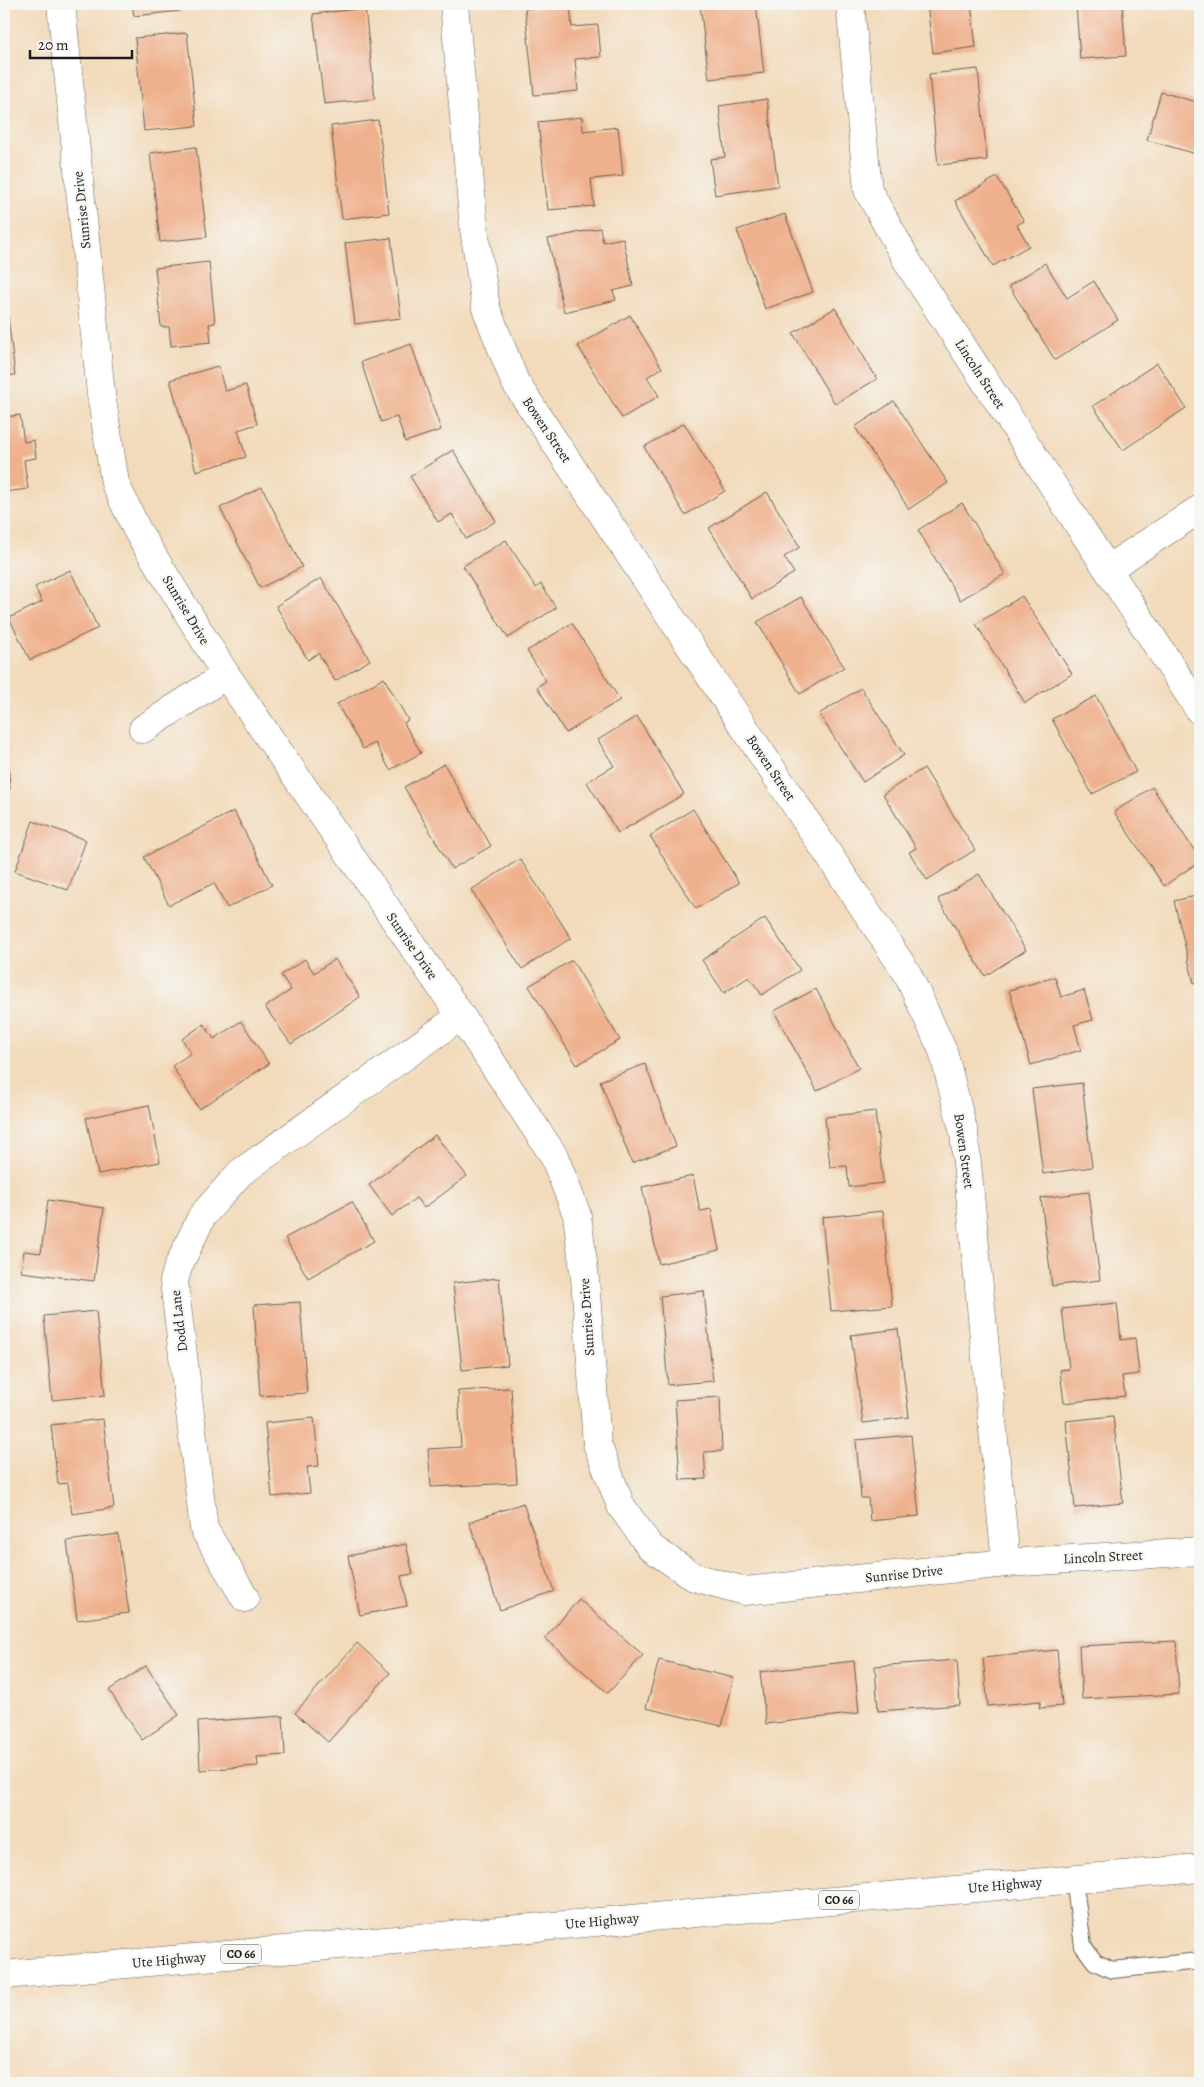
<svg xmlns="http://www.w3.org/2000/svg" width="1204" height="2087" viewBox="0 0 1204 2087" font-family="Alegreya,serif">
	<rect width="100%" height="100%" fill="#f6f6f2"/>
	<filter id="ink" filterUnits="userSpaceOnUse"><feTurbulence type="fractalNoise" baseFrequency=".02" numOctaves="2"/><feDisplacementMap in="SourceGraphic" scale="10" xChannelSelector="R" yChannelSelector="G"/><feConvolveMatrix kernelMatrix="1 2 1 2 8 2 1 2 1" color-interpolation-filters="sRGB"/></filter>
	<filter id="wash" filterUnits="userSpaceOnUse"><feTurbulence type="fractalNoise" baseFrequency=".0096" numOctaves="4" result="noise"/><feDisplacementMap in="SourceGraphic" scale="20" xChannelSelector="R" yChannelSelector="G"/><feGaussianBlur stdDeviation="1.12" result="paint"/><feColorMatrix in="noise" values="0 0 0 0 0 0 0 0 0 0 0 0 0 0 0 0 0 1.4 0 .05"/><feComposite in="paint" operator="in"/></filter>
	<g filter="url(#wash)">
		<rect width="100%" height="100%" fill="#f2daba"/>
		<g id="blocks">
			<g fill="#efb18d">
				<polygon points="132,4 179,4 180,11 134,16"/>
				<polygon points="570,4 572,27 598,25 601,57 575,59 578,91 534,95 525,9"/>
				<polygon points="700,4 756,4 764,73 709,79"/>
				<polygon points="927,4 971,4 976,47 933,53"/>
				<polygon points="1076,4 1122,4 1126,56 1080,59"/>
				<polygon points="365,8 375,99 324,104 313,14"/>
				<polygon points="187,33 197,126 144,131 135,38"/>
				<polygon points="978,69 987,160 938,165 929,74"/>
				<polygon points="1161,92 1200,103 1200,155 1147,140"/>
				<polygon points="767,99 778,186 715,195 710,159 725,157 719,106"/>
				<polygon points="582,117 583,131 618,127 623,176 591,179 594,206 548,210 538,122"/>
				<polygon points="378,120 389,213 342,219 331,126"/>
				<polygon points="196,147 207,237 160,242 150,153"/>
				<polygon points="997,177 1024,221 1017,225 1029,246 993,266 955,201"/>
				<polygon points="785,214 813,292 765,309 737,230"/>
				<polygon points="600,228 603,242 623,238 633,286 613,291 616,300 564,312 548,239"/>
				<polygon points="391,238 401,318 355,324 345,243"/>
				<polygon points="209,262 215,323 209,324 211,342 171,346 169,327 161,327 155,268"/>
				<polygon points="1045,263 1067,298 1094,281 1118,320 1055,360 1009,286"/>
				<polygon points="4,284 15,375 4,376"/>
				<polygon points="835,308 877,379 835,404 793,333"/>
				<polygon points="630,315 662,368 647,377 659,396 622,418 578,346"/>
				<polygon points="411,344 441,430 405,442 397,417 381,422 361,362"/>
				<polygon points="1157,363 1186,408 1123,450 1093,406"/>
				<polygon points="218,366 225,391 246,385 257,424 238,430 246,457 196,471 170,380"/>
				<polygon points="894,401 948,483 909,509 855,427"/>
				<polygon points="20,415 24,442 34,440 36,458 24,460 28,489 4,492 4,417"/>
				<polygon points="684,423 725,491 685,515 644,447"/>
				<polygon points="453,450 496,521 466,539 452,514 438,522 410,476"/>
				<polygon points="262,487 302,567 260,588 220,508"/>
				<polygon points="767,492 800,547 784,557 794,573 752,599 709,528"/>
				<polygon points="962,503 1005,574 960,600 918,530"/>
				<polygon points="506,540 536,588 541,584 556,608 508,638 463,566"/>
				<polygon points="70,570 98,628 30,660 9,618 42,602 35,587"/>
				<polygon points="321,578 370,660 335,681 318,653 308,660 276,606"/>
				<polygon points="1022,596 1072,674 1025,703 976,624"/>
				<polygon points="801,597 844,667 800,694 757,622"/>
				<polygon points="572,623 620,700 566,733 537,687 546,681 527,651"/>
				<polygon points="384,678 408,720 404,723 421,753 390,770 375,743 363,749 337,704"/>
				<polygon points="861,688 904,755 863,782 819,714"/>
				<polygon points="1096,696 1136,772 1092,794 1052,719"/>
				<polygon points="4,702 5,702 10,789 4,789"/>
				<polygon points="637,716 684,794 618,833 587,782 614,766 598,740"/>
				<polygon points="444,764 491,846 452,869 404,787"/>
				<polygon points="924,768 975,850 927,880 909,852 916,848 883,794"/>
				<polygon points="1152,787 1200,859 1200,861 1164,886 1114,812"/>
				<polygon points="693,809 739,883 696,909 650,836"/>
				<polygon points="234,811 272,885 227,908 214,883 169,905 144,857"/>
				<polygon points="33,821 86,840 68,890 15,871"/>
				<polygon points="520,859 571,938 522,969 471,890"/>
				<polygon points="979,874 1026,950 985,976 938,899"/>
				<polygon points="1200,895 1200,982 1194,983 1174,901"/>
				<polygon points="765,918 800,970 762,995 749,977 724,993 702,960"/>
				<polygon points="305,959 314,973 335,959 360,997 291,1044 265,1007 291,990 281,975"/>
				<polygon points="572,960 620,1040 577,1065 529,986"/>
				<polygon points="1055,977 1061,997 1084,990 1093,1020 1074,1025 1081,1050 1031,1065 1009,990"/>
				<polygon points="816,989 859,1068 817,1091 774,1011"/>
				<polygon points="241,1021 269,1064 199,1109 172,1066 191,1053 182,1039 204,1024 214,1039"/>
				<polygon points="645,1064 676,1146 632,1163 600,1081"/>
				<polygon points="1082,1083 1092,1167 1043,1174 1032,1089"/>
				<polygon points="149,1105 160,1162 98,1174 86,1118"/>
				<polygon points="875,1111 883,1183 849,1187 847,1166 830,1167 825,1117"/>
				<polygon points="435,1135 467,1176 424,1208 416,1198 392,1216 369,1185"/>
				<polygon points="693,1176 700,1211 711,1209 719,1250 659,1264 642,1187"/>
				<polygon points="1089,1192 1100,1280 1052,1286 1041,1198"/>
				<polygon points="48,1200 104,1208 94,1281 21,1272 24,1251 41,1253"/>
				<polygon points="352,1202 374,1241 308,1278 285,1238"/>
				<polygon points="883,1211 892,1306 831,1311 822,1217"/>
				<polygon points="499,1278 508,1365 462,1370 453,1283"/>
				<polygon points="704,1291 713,1381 668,1385 660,1296"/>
				<polygon points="300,1302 307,1393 260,1396 254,1305"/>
				<polygon points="1117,1303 1121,1340 1135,1338 1139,1374 1122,1376 1125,1396 1064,1403 1060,1370 1069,1369 1062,1309"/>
				<polygon points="96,1311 105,1395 52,1400 44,1316"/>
				<polygon points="898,1329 909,1417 863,1423 851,1335"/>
				<polygon points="511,1388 517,1483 431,1487 428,1449 461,1447 458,1391"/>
				<polygon points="720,1397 722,1451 704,1452 706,1479 680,1480 675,1400"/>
				<polygon points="1113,1416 1123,1503 1075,1508 1066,1421"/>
				<polygon points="314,1418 319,1466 307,1467 310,1493 272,1497 265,1423"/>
				<polygon points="103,1419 114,1508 72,1514 68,1483 58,1484 51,1425"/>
				<polygon points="911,1435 919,1516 870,1521 868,1498 861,1498 856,1440"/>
				<polygon points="523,1503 554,1591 500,1610 469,1522"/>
				<polygon points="118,1534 129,1613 77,1620 67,1541"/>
				<polygon points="406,1544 413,1574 401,1576 407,1606 360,1615 348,1556"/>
				<polygon points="579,1599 643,1655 608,1693 545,1638"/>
				<polygon points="1196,1639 1200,1639 1200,1686 1197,1686"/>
				<polygon points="1176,1641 1179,1694 1082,1699 1079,1646"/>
				<polygon points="357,1643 390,1673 328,1742 295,1713"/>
				<polygon points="1057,1650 1062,1706 1039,1708 1041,1701 988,1706 983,1658"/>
				<polygon points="659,1660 734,1678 722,1726 646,1708"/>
				<polygon points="957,1660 960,1705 878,1711 875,1666"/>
				<polygon points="854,1661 859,1713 766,1724 760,1672"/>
				<polygon points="146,1666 179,1715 142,1740 109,1690"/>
				<polygon points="283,1716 285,1755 257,1757 258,1766 200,1770 198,1722"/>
			</g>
		</g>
	</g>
	<g filter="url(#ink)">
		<use href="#blocks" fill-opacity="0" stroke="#675e53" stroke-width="1"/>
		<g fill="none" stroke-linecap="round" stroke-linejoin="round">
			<g stroke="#675e53" stroke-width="18">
				<polyline id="service" points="1074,1879 1083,1946 1095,1962 1112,1970 1200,1961"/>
			</g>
			<g stroke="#675e53" stroke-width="29">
				<g id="minor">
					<polyline points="61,4 101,394 115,483 137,530 226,675 461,1016 554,1156 577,1215 585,1278 597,1444 621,1506 650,1547 694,1577 745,1591 1006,1563 1200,1551"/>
					<polyline points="454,4 474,229 486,308 515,382 907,973 943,1051 964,1133 1006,1563"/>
					<polyline points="850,4 868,190 910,266 1200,711"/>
					<polyline points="1109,568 1200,509"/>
					<polyline points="143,729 226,675"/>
					<polyline points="245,1598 204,1529 174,1281 178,1267 202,1216 240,1173 461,1016"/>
				</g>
			</g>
			<g stroke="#675e53" stroke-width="29">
				<polyline id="primary" points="4,1975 1200,1868"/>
			</g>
			<use href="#service" stroke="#fff" stroke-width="16"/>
			<use href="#minor" stroke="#fff" stroke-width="28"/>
			<use href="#primary" stroke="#fff" stroke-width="28"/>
		</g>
	</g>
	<g text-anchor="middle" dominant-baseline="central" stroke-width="4.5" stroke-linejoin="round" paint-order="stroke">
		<g fill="#f6f6f2" stroke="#5d5d5c" stroke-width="1">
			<rect x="819" y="1890.5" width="40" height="19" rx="4"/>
			<rect x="221" y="1944.5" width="40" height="19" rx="4"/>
		</g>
		<g font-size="12" font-weight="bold" fill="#1c1c1c">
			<text x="839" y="1900">CO 66</text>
			<text x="241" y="1954">CO 66</text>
		</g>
		<g font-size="14" fill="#1c1c1c" stroke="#f6f6f2">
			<text transform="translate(82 210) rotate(-96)">Sunrise Drive</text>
			<text transform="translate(980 374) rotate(57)">Lincoln Street</text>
			<text transform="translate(547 430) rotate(56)">Bowen Street</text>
			<text transform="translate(186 610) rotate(59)">Sunrise Drive</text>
			<text transform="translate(771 768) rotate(56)">Bowen Street</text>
			<text transform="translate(412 946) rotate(55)">Sunrise Drive</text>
			<text transform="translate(964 1151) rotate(82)">Bowen Street</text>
			<text transform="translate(587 1317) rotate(-94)">Sunrise Drive</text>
			<text transform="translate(179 1321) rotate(-97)">Dodd Lane</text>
			<text transform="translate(1103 1557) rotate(-3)">Lincoln Street</text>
			<text transform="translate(904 1574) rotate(-6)">Sunrise Drive</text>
			<text transform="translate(1005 1885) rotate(-5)">Ute Highway</text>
			<text transform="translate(602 1921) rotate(-5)">Ute Highway</text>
			<text transform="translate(169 1960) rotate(-5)">Ute Highway</text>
		</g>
	</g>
	<rect width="1204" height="2087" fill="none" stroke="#f6f6f2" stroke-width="20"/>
	<path d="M30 50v8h102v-8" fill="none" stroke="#1c1c1c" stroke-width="2.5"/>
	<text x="38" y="50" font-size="15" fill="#1c1c1c" stroke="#f6f6f2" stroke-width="4" paint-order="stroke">20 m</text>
</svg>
